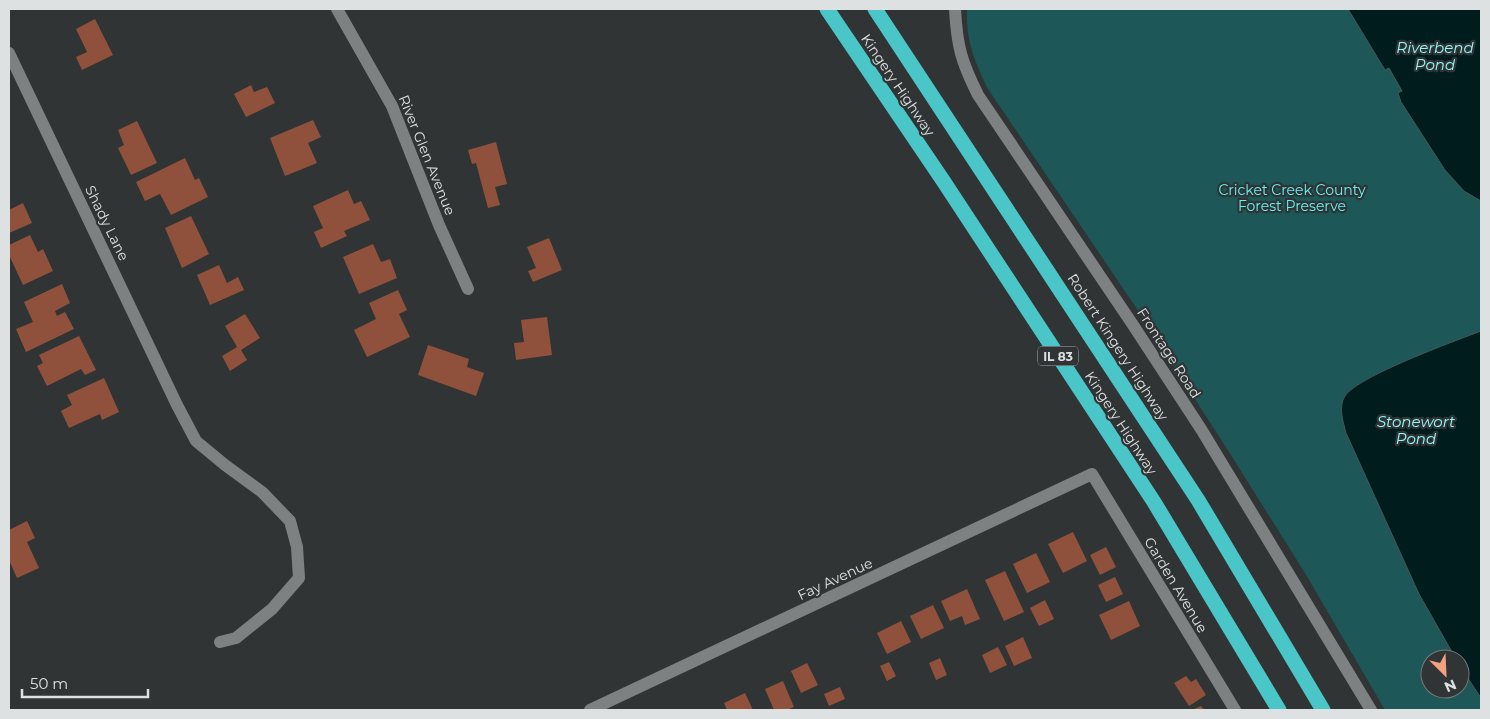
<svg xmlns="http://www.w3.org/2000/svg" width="1490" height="719" viewBox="0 0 1490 719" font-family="Montserrat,sans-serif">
	<rect width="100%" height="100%" fill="#303434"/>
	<path fill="#1d5758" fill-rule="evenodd" d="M967 9H1481V710H1385L1305 573 1229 452 1139 312 988 89C974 60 966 41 967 9ZM1430 659H1460V689H1430Z"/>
	<g fill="#001c1d" stroke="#435758">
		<polygon points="1348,9 1481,9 1481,201 1464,191 1445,170 1401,102 1398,93 1402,91 1389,68 1385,70"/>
		<path d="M1481 331V698L1460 666V659H1456L1419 594 1346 433C1343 421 1338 407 1345 396 1358 376 1455 341 1481 331Z"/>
	</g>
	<g fill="#8f513b">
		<polygon points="95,19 113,55 82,70 76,57 87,52 76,29"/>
		<polygon points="251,85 254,92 267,87 275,103 246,117 234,94"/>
		<polygon points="313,120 321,137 308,143 317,163 285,176 270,138"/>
		<polygon points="137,121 157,163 131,175 118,148 124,145 118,130"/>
		<polygon points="496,142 507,184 495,187 500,205 488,208 476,163 472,164 468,150"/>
		<polygon points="185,158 195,180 199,178 208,197 171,215 160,194 145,201 136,182"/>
		<polygon points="348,190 354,204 361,201 370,220 344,231 347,236 321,248 314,232 323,228 313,206"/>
		<polygon points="23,203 32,223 9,233 9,210"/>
		<polygon points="191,216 209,254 182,268 165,228"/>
		<polygon points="30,235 38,252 43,249 53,271 23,285 9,255 9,245"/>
		<polygon points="549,238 562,270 533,282 528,271 536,268 527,247"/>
		<polygon points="373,244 381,262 390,259 397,278 359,294 343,257"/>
		<polygon points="219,265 227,283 238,277 244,290 210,305 197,275"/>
		<polygon points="62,284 70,303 55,311 57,316 65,312 74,329 26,352 16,329 33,322 24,302"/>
		<polygon points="398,290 407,310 399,314 410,337 367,357 354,330 376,319 369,303"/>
		<polygon points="245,314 260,338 241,350 247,360 230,371 222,356 237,347 225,326"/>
		<polygon points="547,317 552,355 516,360 514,343 524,342 521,320"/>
		<polygon points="79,336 96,370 85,375 81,369 47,386 37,366 43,363 39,355"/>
		<polygon points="428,345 469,359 467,367 484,373 476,396 418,375"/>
		<polygon points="104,378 119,412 102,420 100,414 69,428 61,411 72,405 67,395"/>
		<polygon points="27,521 35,538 27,542 39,568 17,578 9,560 9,530"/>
		<polygon points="1073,532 1087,561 1063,573 1048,544"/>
		<polygon points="1106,547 1116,567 1100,575 1090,555"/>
		<polygon points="1036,553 1050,582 1027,593 1013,564"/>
		<polygon points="1005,571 1024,612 1004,621 985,580"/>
		<polygon points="1115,577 1123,594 1106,602 1098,585"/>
		<polygon points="967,589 980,619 965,625 962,616 950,621 941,601"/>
		<polygon points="1045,600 1054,619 1039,626 1030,608"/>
		<polygon points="1129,601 1140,626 1111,640 1099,615"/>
		<polygon points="933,605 944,628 921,639 910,616"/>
		<polygon points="901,621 911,642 887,654 877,633"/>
		<polygon points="1023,637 1032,658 1014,666 1005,646"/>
		<polygon points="998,647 1007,665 990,673 982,655"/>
		<polygon points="940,658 947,675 936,680 929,663"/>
		<polygon points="889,662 896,676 887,681 880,666"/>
		<polygon points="807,663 818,685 801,693 791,671"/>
		<polygon points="1186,676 1191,682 1196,679 1206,695 1189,706 1174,683"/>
		<polygon points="783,681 794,707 787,710 774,710 765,689"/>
		<polygon points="840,687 845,699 829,706 824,694"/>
		<polygon points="745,693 753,710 727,710 724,703"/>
		<polygon points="1201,706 1204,710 1192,710"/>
	</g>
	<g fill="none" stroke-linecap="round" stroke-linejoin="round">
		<g stroke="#7d8181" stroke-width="12">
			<polyline points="337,9 392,106 439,225 468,289"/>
			<path d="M955 9C957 46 961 61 978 95L1133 325 1201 429 1371 710"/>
			<polyline points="9,53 177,405 196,441 225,465 262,492 290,521 297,547 299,578 272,609 236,638 220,642"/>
			<polyline points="590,710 1092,474 1235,710"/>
		</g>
		<g stroke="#4ac5c8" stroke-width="15">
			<polyline points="827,9 944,182 1154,502 1279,710"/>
			<polyline points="875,9 1198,500 1323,710"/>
		</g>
	</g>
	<g text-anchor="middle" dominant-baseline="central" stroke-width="4.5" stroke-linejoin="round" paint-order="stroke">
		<rect fill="#303434" stroke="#aaadad" stroke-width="1" x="1038" y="346.5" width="40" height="19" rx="4"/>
		<g font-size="12" font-weight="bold" fill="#dee1e1">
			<text x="1058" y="356">IL 83</text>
		</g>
		<g font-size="14" fill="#dee1e1" stroke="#303434">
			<text transform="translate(898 85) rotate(56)">Kingery Highway</text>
			<text transform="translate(427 155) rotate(68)">River Glen Avenue</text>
			<text transform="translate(107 223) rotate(64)">Shady Lane</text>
			<text transform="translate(1118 347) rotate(57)">Robert Kingery Highway</text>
			<text transform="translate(1169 353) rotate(57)">Frontage Road</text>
			<text transform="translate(1121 423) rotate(57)">Kingery Highway</text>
			<text transform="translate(835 579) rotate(-25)">Fay Avenue</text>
			<text transform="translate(1176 585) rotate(59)">Garden Avenue</text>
		</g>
		<g font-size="14" fill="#64f0f4" stroke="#303434">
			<text x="1292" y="190">Cricket Creek County<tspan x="1292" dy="16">Forest Preserve</tspan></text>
		</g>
		<g font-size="15" font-style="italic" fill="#92f8fb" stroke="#303434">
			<text x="1435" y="47">Riverbend<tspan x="1435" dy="17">Pond</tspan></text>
			<text x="1416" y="421">Stonewort<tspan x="1416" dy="17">Pond</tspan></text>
		</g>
	</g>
	<rect width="1490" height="719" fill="none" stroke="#dee1e1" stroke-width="20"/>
	<g transform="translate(1445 674) rotate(156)"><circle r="24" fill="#303434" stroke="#767979"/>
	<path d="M0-4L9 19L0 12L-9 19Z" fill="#f3a082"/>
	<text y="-8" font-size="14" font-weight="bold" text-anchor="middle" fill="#dee1e1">N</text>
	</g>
	<path d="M22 689v8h126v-8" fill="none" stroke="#dee1e1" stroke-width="2.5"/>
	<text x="30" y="689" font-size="15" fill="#dee1e1" stroke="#303434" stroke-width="4" paint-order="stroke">50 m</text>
</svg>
